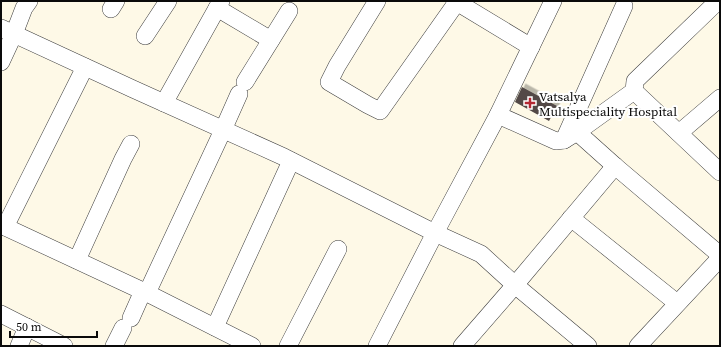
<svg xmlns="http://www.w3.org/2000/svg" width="721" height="347" viewBox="0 0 721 347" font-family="'Source Serif 4',serif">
	<defs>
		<filter id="shadow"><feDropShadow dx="3.5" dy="-3.5" stdDeviation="0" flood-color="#0004"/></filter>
	</defs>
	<rect width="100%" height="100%" fill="#fef9e7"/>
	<polygon fill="#524a47" filter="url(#shadow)" points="522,87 557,106 549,121 515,102"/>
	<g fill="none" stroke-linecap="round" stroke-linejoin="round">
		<g stroke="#3d3d3d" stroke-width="18">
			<g id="minor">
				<polyline points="377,1 337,66 329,82 368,105 380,111 457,2"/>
				<polyline points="455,1 531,47"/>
				<polyline points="217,8 271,40"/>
				<polyline points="111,9 116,1"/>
				<polyline points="1,28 133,89 284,157 435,233 481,254 515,285 588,346"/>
				<polyline points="145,36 168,1"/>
				<polyline points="1,62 14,34 24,8 29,1"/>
				<polyline points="245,82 289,11"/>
				<polyline points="634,91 720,172"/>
				<polyline points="164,103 221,1"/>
				<polyline points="498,115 556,141 564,140 577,132 634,91 635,81 718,1"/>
				<polyline points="577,132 615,166 720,255"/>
				<polyline points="679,133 720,98"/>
				<polyline points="564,140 624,6"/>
				<polyline points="571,218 677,303"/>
				<polyline points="1,225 147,293 252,346"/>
				<polyline points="5,227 85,67"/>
				<polyline points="77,260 123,159 131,144"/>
				<polyline points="147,293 223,130 239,94"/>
				<polyline points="1,314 64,346"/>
				<polyline points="131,318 143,291"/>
				<polyline points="215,327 291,161"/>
				<polyline points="19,346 27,327"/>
				<polyline points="114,346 123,328"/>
				<polyline points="288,346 338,249"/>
				<polyline points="377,346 435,233 498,115 553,1"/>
				<polyline points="462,346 515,285 615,166"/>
				<polyline points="638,346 720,258"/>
			</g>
		</g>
		<use href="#minor" stroke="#fff" stroke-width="17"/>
	</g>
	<path fill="#b32833" stroke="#fff" stroke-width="1.5" d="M528 97h4v4h4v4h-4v4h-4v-4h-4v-4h4z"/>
	<g text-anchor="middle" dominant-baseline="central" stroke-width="4" stroke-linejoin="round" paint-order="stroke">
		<g font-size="13" fill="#0a0a0a" stroke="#fff" text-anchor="start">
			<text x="539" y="96">Vatsalya<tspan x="539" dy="15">Multispeciality Hospital</tspan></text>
		</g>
	</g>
	<rect width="721" height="347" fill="none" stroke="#0a0a0a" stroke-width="4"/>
	<path d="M10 331v6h87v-6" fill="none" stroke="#0a0a0a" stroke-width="2"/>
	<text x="16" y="331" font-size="12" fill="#0a0a0a" stroke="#ffffff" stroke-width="3" paint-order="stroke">50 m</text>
</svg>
